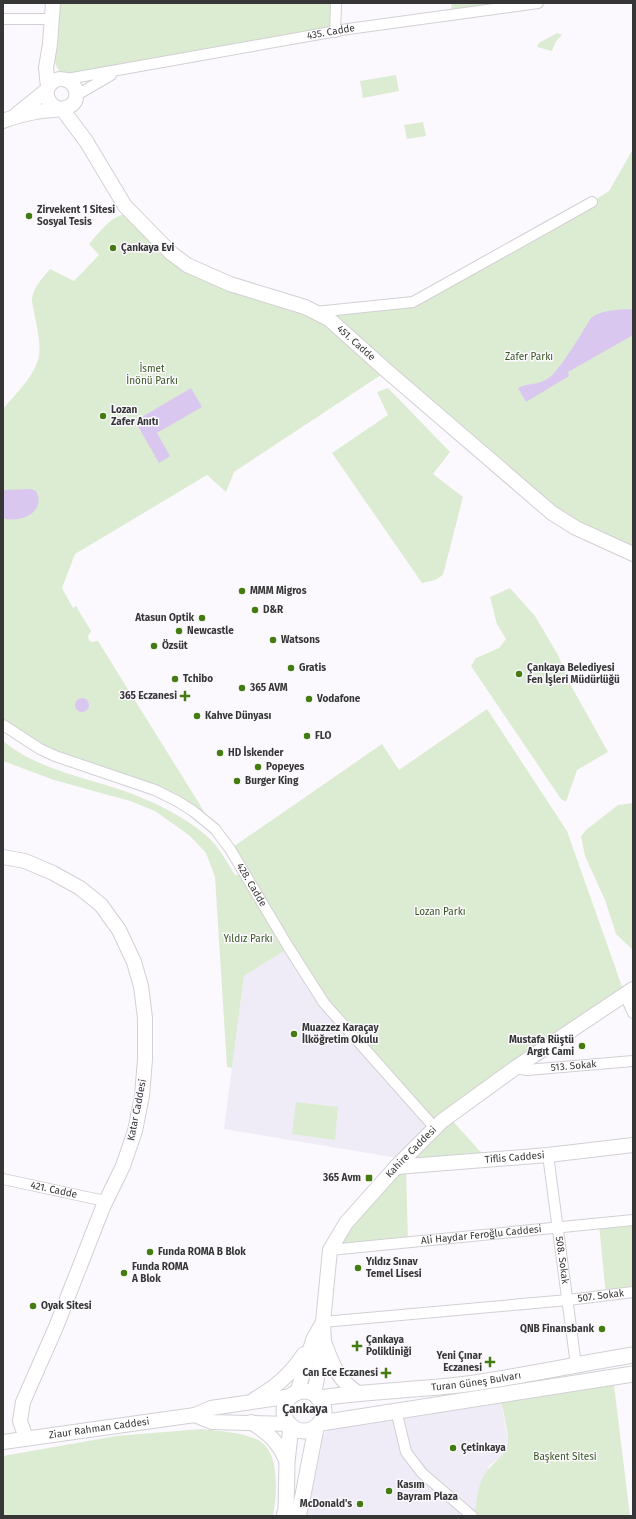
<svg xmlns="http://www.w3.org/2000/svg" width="636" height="1519" viewBox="0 0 636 1519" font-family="'Fira Sans',sans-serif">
	<rect width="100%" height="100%" fill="#fbf9fd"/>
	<g fill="#f0ecf7">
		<polygon points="289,948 435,1128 404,1159 224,1129 244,976"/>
		<polygon points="500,1396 508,1441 505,1449 499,1458 489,1466 474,1516 295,1516 311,1455 323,1434 331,1427"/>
	</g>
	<g fill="#dcecd3">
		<path d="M53 3H336L335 32 63 76C46 56 52 28 53 3Z"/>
		<polygon points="452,3 538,3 450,15"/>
		<polygon points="557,33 562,35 556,41 552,51 537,47 539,43"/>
		<polygon points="396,75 399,91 363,98 360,81"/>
		<polygon points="423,122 426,136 407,139 404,125"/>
		<path d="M633 149V554L576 528 387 371 234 472 226 492 207 475 75 554 62 588 73 608 76 606 91 631 88 636 89 640 92 642 98 641 215 829 177 801 55 756 3 725V409C15 394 32 379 38 360 43 346 34 316 32 301 32 288 42 279 50 269L74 281 99 255 89 244C100 232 110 216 127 214L171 253 305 307 413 302 592 202 609 191Z"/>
		<polygon points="388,388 450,452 433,474 463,497 443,575 435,580 422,583 332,453 388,415 377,392"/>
		<polygon points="510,588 535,616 558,655 569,682 608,752 577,770 566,802 561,799 471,666 476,658 499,648 506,639 497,624 490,597"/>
		<path d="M487 709 567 831 625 995 449 1117 488 1160 406 1166 408 1243 330 1250 435 1128 324 1003 289 948 244 976 232 1068 227 1067 215 877 206 853 190 836 155 811 130 801 54 780 3 761V741C35 767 74 775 112 787 145 797 184 815 209 838 219 847 228 864 235 875L243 874 230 849 382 744 399 770Z"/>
		<polygon points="633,803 633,950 616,934 605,900 585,856 581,836 586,830 618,805"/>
		<polygon points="296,1102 338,1107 335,1140 292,1134"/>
		<polygon points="633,1220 633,1292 606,1296 599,1224"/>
		<path d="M613 1377 630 1516H474C476 1506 478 1485 483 1477 490 1464 505 1457 508 1442 509 1433 502 1407 500 1396Z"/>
		<path d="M201 1429C219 1431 240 1432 256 1439 281 1449 277 1495 273 1516H3V1456L116 1436Z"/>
	</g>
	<g fill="#dac7f0">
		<path d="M633 309V335L568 372 569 376 526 402 518 388C527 383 538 385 547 379 558 374 583 331 591 318 603 309 618 310 633 309Z"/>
		<polygon points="191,388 202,407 157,433 170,456 159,463 135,421"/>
		<path d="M31 489 36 491C47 512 20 524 3 518V490Z"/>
		<circle cx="82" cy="705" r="7"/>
	</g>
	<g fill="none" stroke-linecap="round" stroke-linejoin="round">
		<g stroke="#d2d0d4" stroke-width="12">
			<g id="street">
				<polyline points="3,19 52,19"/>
				<polyline points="335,32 336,3"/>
				<path id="s1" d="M67 79 348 29 538 3"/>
				<polyline points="77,95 111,75"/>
				<polyline points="315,312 413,302 592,202"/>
				<path id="s2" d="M3 725 40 749 55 756 155 790 177 801 193 811 215 829 230 849 289 948 324 1003 435 1128"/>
				<polyline points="630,994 625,995 633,1013"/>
				<path id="s3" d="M515 1068 527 1070 633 1061"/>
				<path id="s4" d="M548 1155 576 1365"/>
				<path id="s5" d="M3 1179 105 1201"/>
				<path id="s6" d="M330 1250 633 1220"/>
				<path id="s7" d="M323 1322 568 1300 633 1292"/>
				<polyline points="396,1410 406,1452 422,1473 472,1516"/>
			</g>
		</g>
		<g stroke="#d2d0d4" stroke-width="16">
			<g id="secondary">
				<polyline points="48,87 46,68 50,44 53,3"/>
				<path id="s8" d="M62 109 86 141 125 206 171 253 187 265 230 284 305 307 329 319 387 371 552 513 576 528 633 554"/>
				<polyline points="17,114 47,90"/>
				<path d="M3 121C13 117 25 114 36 112 45 110 62 111 70 106 76 103 77 97 76 90 70 76 53 75 47 90 46 99 50 106 60 109"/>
				<polyline points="3,857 25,861 53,873 80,888 101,905 119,930 134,962 141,986 145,1018 145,1059 142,1096 135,1131 123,1166 103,1207 56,1327 23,1402 20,1421 26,1438"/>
				<path id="s9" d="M396 1167 548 1155 633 1145"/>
				<path d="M324 1342C333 1365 337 1379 358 1393"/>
				<path id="s10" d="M297 1393 313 1340 323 1322 330 1250 346 1223 396 1167 442 1121 515 1068 633 989"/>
				<polyline points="314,1394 324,1342 323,1322"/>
				<path d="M255 1399C277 1386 290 1375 304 1354"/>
				<polyline points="195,1415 212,1422 289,1424"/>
				<path d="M251 1422C269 1434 278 1441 287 1462"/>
				<path id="s11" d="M3 1442 195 1415 211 1408 292 1396"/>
			</g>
		</g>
		<g stroke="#d2d0d4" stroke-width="17">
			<g id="primary">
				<circle cx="304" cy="1411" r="20"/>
				<path id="s12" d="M318 1398C368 1391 418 1390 467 1384 523 1376 578 1364 633 1355"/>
				<path d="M321 1423C425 1407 529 1391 633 1374"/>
				<polyline points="284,1516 286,1509 287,1462 291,1426"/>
				<polyline points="298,1516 303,1495 316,1428"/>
			</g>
		</g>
		<use href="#street" stroke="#fff" stroke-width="10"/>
		<use href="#secondary" stroke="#fff" stroke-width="14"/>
		<use href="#primary" stroke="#fff" stroke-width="15"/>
	</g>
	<g fill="#457c12" stroke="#fbf9fd" stroke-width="1.5">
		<circle cx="29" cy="216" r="4"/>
		<circle cx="113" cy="248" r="4"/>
		<circle cx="103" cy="416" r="4"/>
		<circle cx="242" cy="591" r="4"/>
		<circle cx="255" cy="610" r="4"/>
		<circle cx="202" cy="618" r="4"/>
		<circle cx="179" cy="631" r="4"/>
		<circle cx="273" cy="640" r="4"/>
		<circle cx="154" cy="646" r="4"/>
		<circle cx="291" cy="668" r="4"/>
		<circle cx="519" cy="674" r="4"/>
		<circle cx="175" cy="679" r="4"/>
		<circle cx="242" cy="688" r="4"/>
		<path d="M183 690h4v4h4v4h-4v4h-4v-4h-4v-4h4z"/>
		<circle cx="309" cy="699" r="4"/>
		<circle cx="197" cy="716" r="4"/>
		<circle cx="307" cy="736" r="4"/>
		<circle cx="220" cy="753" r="4"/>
		<circle cx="258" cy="767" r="4"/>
		<circle cx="237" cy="781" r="4"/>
		<circle cx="294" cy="1034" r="4"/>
		<circle cx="582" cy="1046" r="4"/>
		<rect x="365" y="1174" width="8" height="8" rx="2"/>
		<circle cx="150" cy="1252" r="4"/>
		<circle cx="358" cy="1268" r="4"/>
		<circle cx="124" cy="1273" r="4"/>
		<circle cx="33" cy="1306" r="4"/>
		<circle cx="602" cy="1329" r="4"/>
		<path d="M355 1340h4v4h4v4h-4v4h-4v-4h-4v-4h4z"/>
		<path d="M488 1356h4v4h4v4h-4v4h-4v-4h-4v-4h4z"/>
		<path d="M384 1367h4v4h4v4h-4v4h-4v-4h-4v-4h4z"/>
		<circle cx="453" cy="1448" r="4"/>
		<circle cx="389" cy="1491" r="4"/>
		<circle cx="360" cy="1504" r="4"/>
	</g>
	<g text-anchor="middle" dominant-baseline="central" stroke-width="3" stroke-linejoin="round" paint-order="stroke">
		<g font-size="10" fill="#363637" stroke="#fbf9fd">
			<text stroke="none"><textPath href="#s1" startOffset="268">435. Cadde</textPath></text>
			<text stroke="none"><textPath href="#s8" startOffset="390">451. Cadde</textPath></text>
			<text stroke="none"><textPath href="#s2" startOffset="305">428. Cadde</textPath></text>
			<text stroke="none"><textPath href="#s3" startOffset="59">513. Sokak</textPath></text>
			<text transform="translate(137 1110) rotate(-79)">Katar Caddesi</text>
			<text stroke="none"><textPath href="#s10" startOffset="276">Kahire Caddesi</textPath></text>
			<text stroke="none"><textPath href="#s9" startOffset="119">Tiflis Caddesi</textPath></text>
			<text stroke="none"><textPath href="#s5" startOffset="52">421. Cadde</textPath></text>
			<text stroke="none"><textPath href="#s6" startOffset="152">Ali Haydar Feroğlu Caddesi</textPath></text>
			<text stroke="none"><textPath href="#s4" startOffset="106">508. Sokak</textPath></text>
			<text stroke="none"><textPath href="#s7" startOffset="279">507. Sokak</textPath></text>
			<text stroke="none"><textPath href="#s12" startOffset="159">Turan Güneş Bulvarı</textPath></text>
			<text stroke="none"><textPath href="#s11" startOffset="97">Ziaur Rahman Caddesi</textPath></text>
		</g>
		<g font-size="10" font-weight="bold" fill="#363637" stroke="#fbf9fd" text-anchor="start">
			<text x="37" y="210">Zirvekent 1 Sitesi<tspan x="37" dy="12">Sosyal Tesis</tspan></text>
			<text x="121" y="248">Çankaya Evi</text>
			<text x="111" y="410">Lozan<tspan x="111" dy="12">Zafer Anıtı</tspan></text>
			<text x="250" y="591">MMM Migros</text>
			<text x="263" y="610">D&amp;R</text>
			<text x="194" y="618" text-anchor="end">Atasun Optik</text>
			<text x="187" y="631">Newcastle</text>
			<text x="281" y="640">Watsons</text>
			<text x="162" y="646">Özsüt</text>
			<text x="299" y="668">Gratis</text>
			<text x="527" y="668">Çankaya Belediyesi<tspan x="527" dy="12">Fen İşleri Müdürlüğü</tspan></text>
			<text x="183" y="679">Tchibo</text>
			<text x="250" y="688">365 AVM</text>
			<text x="177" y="696" text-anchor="end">365 Eczanesi</text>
			<text x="317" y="699">Vodafone</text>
			<text x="205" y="716">Kahve Dünyası</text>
			<text x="315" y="736">FLO</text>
			<text x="228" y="753">HD İskender</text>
			<text x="266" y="767">Popeyes</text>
			<text x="245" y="781">Burger King</text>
			<text x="302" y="1028">Muazzez Karaçay<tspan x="302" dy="12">İlköğretim Okulu</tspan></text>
			<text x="574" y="1040" text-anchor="end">Mustafa Rüştü<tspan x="574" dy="12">Argıt Cami</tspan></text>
			<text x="361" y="1178" text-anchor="end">365 Avm</text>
			<text x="158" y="1252">Funda ROMA B Blok</text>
			<text x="366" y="1262">Yıldız Sınav<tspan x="366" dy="12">Temel Lisesi</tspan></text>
			<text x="132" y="1267">Funda ROMA<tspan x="132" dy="12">A Blok</tspan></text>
			<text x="41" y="1306">Oyak Sitesi</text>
			<text x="594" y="1329" text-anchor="end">QNB Finansbank</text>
			<text x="366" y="1340">Çankaya<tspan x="366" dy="12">Polikliniği</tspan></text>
			<text x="482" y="1356" text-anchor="end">Yeni Çınar<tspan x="482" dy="12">Eczanesi</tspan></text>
			<text x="378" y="1373" text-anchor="end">Can Ece Eczanesi</text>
			<text x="461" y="1448">Çetinkaya</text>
			<text x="397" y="1485">Kasım<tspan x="397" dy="12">Bayram Plaza</tspan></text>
			<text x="352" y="1504" text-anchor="end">McDonald's</text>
		</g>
		<g font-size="10" fill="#365520" stroke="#fbf9fd">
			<text x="529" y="357">Zafer Parkı</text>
			<text x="152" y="369">İsmet<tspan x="152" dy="12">İnönü Parkı</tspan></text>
			<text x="440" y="912">Lozan Parkı</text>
			<text x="248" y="939">Yıldız Parkı</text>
			<text x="565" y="1457">Başkent Sitesi</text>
		</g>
		<g font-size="12" font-weight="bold" fill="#39383b" stroke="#fbf9fd">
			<text x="305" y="1409">Çankaya</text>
		</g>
	</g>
	<rect width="636" height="1519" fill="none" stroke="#363637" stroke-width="8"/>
</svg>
